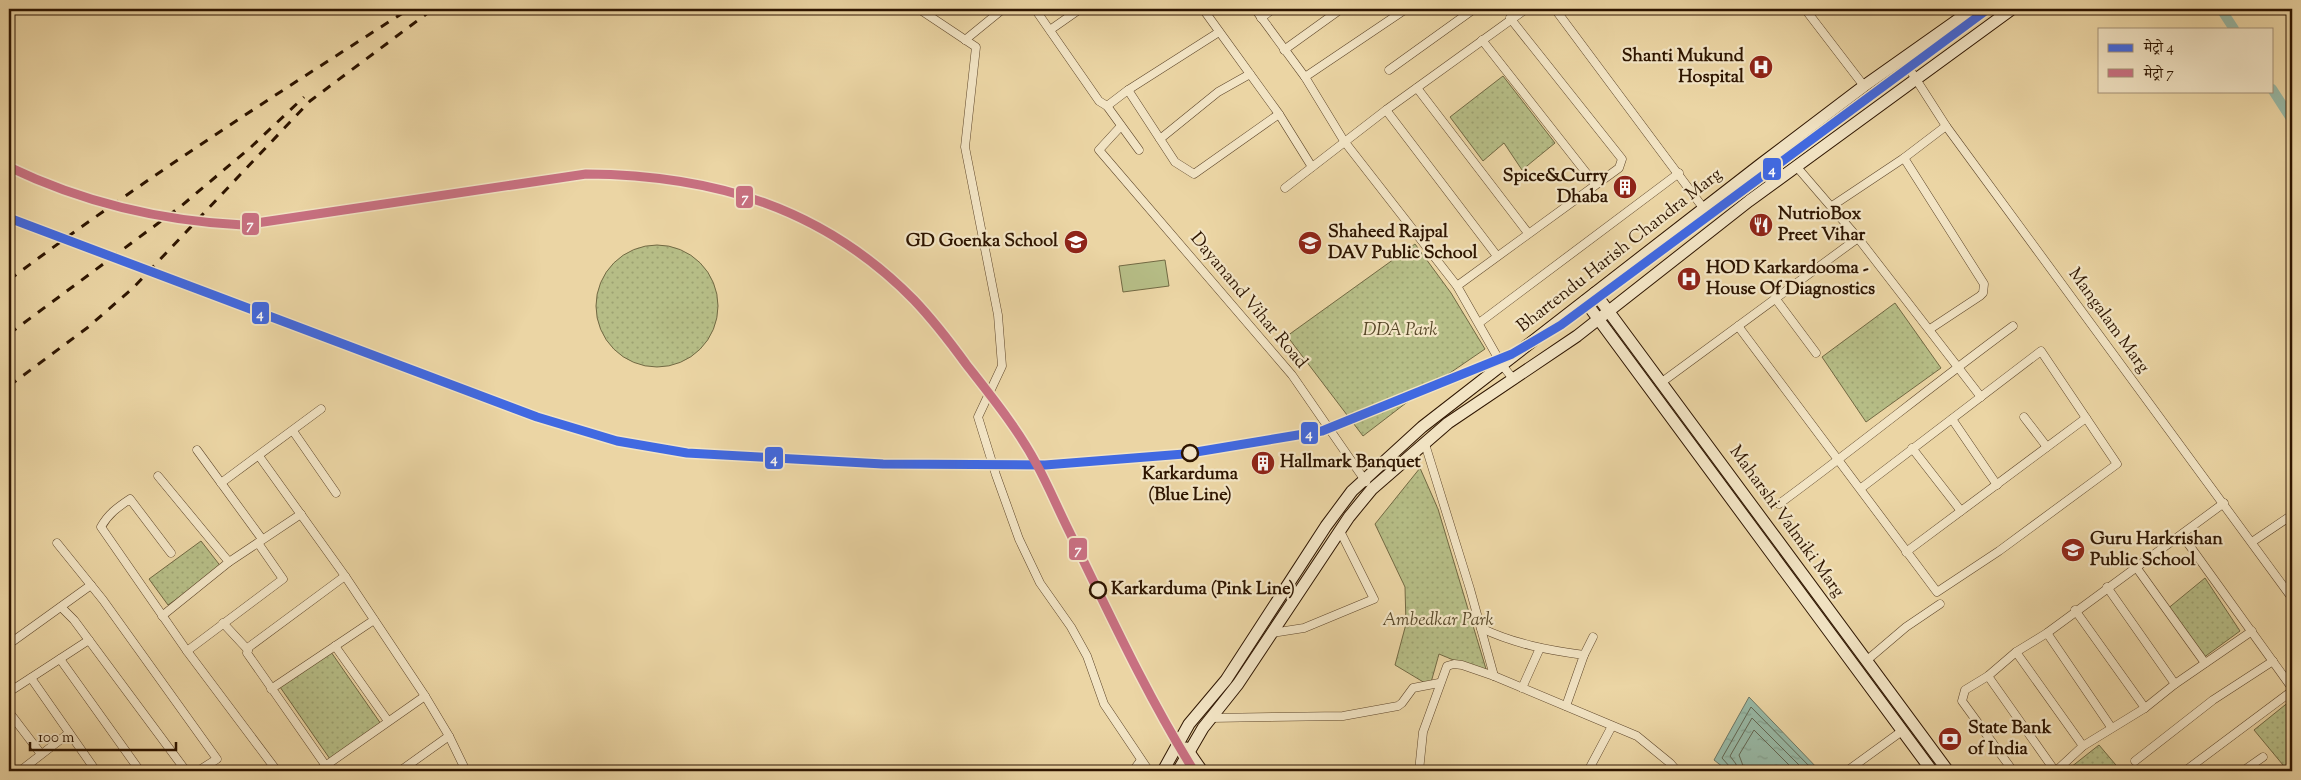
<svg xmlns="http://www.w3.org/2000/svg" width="2301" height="780" viewBox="0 0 2301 780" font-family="'Sorts Mill Goudy','Noto Serif Devanagari',serif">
	<defs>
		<pattern id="grass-dots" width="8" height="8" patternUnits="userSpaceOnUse" patternTransform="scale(1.25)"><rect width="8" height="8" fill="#b6bd86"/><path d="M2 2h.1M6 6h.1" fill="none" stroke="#9da272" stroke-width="1.8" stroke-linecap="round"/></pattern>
		<pattern id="water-ripples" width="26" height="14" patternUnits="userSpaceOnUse" patternTransform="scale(1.25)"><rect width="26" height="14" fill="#98b9a6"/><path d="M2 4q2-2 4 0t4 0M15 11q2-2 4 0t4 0" fill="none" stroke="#839e8d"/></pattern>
	</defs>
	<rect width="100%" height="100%" fill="#ebd5a4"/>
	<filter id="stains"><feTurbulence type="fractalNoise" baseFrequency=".004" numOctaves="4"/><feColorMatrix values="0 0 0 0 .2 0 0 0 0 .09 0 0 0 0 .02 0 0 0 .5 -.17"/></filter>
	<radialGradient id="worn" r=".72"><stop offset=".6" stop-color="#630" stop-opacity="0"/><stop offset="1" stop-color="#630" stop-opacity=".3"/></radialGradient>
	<g fill="url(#grass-dots)" stroke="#726943">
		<polygon points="1503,76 1555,143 1522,170 1504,143 1483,161 1450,117"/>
		<polygon points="1415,244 1451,293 1485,349 1406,403 1363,436 1287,336"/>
		<circle cx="657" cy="306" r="61"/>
		<polygon points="1895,303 1941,368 1866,422 1822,357"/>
		<polygon points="1420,468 1438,509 1486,669 1482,672 1439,654 1430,686 1395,665 1406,624 1405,587 1375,524"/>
		<polygon points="201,541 222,568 168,605 149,579"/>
		<polygon points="2205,578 2240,631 2203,658 2166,610"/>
		<polygon points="331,652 381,724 330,759 280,687"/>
		<polygon points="2290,701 2292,705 2292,771 2288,771 2254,730"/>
		<polygon points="2099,745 2121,771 2066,771"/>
	</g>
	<polygon fill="#b6bd86" stroke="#726943" points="1165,260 1169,286 1123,292 1119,266"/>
	<polygon fill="url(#water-ripples)" stroke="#6e7764" points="1749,697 1820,771 1728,771 1714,760"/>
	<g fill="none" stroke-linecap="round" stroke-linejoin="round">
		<g stroke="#636753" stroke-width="1">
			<polyline points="1731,771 1730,767 1722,758 1751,707 1814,771"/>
			<polyline points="1737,771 1736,764 1730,756 1752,718 1805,771"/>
			<polyline points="1745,771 1739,755 1754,730 1795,771"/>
		</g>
		<g stroke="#98b9a6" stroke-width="10">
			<polyline points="2221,9 2234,29"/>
			<polyline points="2272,89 2292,120"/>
		</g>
		<g stroke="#5d4529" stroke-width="9">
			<g id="street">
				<polyline points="919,9 976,47 965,147 998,315 1002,366 978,417 996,475 1019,539 1040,583 1071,627 1087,656 1104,704 1149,771"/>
				<polyline points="1035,9 1099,101 1107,106 1128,90 1219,32"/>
				<polyline points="1203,9 1279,114 1312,167"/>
				<polyline points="1255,9 1305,77 1344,141 1457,286 1502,365 1514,380"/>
				<polyline points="1555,9 1704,209"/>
				<polyline points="1805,9 1864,86"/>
				<polyline points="1261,18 1273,9"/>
				<polyline points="1050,30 1080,9"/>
				<polyline points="965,40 1003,9"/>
				<polyline points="1482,40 1595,184"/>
				<polyline points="1284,50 1341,9"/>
				<polyline points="1903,59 1946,126 2292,598"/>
				<polyline points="1389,70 1474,9"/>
				<polyline points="1305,77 1406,9"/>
				<polyline points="1417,88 1528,233"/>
				<polyline points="1128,90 1175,162 1194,174 1279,114"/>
				<polyline points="1107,106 1139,150"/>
				<polyline points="1386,110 1497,256"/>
				<polyline points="1121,126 1099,150 1292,375 1366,482"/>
				<polyline points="1160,139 1218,92 1250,74"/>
				<polyline points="1904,158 1984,284 1983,293 1980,296 1930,329"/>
				<polyline points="1796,166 1858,238 1981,397"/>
				<polyline points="1285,188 1386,110 1526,9"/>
				<polyline points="1832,206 1904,158 1946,126"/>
				<polyline points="1457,286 1619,168 1622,159 1510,18"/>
				<polyline points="1775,298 1816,353"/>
				<polyline points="1479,323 1679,173"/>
				<polyline points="1738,326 1937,592 1999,551 2117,464 2041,351 1860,489"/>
				<polyline points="1662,382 1858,238"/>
				<polyline points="2024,417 2047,447"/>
				<polyline points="1952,419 1997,485"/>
				<polyline points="293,431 336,493"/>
				<polyline points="1425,444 1470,589 1494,676"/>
				<polyline points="1912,448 1961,511"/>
				<polyline points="197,450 262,539"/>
				<polyline points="259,456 345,576 425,696 318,771"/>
				<polyline points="158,476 229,562"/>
				<polyline points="221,483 321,409"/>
				<path d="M1779 504C1858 446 1934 384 2013 326"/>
				<polyline points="2182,535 2292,688"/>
				<polyline points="2252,542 2292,515"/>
				<polyline points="57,543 103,600 217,759 198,771"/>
				<polyline points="1906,552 2086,418"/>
				<path d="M171 553 130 499C118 507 108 514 101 527L187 651 277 771"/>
				<polyline points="2136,567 2205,663"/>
				<polyline points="2107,587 2175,684"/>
				<polyline points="61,607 74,620 186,771"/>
				<polyline points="2075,610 2145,708"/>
				<polyline points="162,616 229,562 301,514"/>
				<polyline points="223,623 248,650"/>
				<path d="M1481 628C1515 644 1547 650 1584 655L1566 706"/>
				<polyline points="1272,633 1304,628 1374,599 1340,531"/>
				<polyline points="2047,633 2111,727"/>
				<polyline points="9,644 91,585"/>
				<polyline points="335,646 388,721"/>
				<polyline points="187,651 283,579 258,543"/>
				<polyline points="2016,652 2083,746"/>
				<polyline points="1584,655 1593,637"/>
				<polyline points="60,659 140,771"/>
				<polyline points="1866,661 1906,627 1940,604"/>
				<polyline points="1988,676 2055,771"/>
				<polyline points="31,678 96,771"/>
				<polyline points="1522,688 1540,648"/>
				<polyline points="271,689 374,620"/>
				<polyline points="9,692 89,640"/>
				<polyline points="425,696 449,736 466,771"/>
				<polyline points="9,712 41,754"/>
				<polyline points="1210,718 1343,716 1398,706 1402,703 1413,688 1439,683"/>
				<polyline points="2135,761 2213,700 2273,661"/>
				<polyline points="326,766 247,653 249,647 345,576"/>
				<polyline points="20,771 69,733"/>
				<polyline points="400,771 449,736"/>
				<polyline points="1133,771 1141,760"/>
				<polyline points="1419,771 1423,732 1447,666 1454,664 1462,665 1494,676 1637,736 1670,763 1677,771"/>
				<polyline points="1588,771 1612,726"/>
				<polyline points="1847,771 1902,731"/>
				<polyline points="2013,771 1962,701 1965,690 1988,676 2016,652 2047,633 2224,503"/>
				<polyline points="2056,771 2083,746 2145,708 2175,684 2252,631"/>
				<polyline points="2185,771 2292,691"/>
				<polyline points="2243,771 2263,757"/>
			</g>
		</g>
		<g stroke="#2e1500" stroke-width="13">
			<g id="secondary">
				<polyline points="1595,293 1948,771"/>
				<polyline points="1585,301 1932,771"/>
				<polyline points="1186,748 1202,771"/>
				<polyline points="1163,771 1189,724 1226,680 1326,526 1352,491 1422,427 1761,164 1864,86 1973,9"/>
				<polyline points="1178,771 1203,728 1238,684 1349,517 1372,489 1448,423 1577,336 1749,201 2012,9"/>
			</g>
		</g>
		<use href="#street" stroke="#f2e4c4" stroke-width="8"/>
		<use href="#secondary" stroke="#f2e4c4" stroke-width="11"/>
		<g stroke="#2e1500" stroke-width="3" stroke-dasharray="9 9" stroke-linecap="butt">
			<path d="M9 280C138 183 273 96 409 9"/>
			<polyline points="9,334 180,207 251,147 304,97"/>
			<polyline points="9,386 87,328 133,288 310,101 433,9"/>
		</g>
		<g stroke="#f2e4c4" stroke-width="12">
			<polyline id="metro-1" points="9,218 537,417 617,441 687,453 883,464 1045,465 1184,454 1322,431 1512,354 1561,325 1988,9"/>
		</g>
		<g stroke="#f2e4c4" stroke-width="12">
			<path id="metro-2" d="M9 167C84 203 160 221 243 225L586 174C713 175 823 207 914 300 933 320 950 342 966 364 991 396 1018 429 1037 465 1049 487 1058 509 1069 531 1109 613 1146 694 1194 771"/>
		</g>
		<use href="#metro-1" stroke="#4169e1" stroke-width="9"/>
		<use href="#metro-2" stroke="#c87081" stroke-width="9"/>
	</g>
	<defs>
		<g id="hospital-disc" transform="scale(1.25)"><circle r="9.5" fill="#8f2418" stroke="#f2e4c4"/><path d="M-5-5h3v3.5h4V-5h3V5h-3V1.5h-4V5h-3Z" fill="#fff"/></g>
		<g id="building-disc" transform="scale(1.25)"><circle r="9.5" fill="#8f2418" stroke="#f2e4c4"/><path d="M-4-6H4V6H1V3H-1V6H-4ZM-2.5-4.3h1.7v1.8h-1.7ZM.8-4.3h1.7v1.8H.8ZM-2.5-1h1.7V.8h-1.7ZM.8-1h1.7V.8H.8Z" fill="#fff"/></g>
		<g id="restaurant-disc" transform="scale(1.25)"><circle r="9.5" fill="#8f2418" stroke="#f2e4c4"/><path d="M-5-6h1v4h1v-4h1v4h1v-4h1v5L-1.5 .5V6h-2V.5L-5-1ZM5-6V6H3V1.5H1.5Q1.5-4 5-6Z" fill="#fff"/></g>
		<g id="school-disc" transform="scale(1.25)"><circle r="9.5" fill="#8f2418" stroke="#f2e4c4"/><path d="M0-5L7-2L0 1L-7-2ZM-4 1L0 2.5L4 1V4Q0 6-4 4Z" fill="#fff"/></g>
		<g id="bank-disc" transform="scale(1.25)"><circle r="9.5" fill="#8f2418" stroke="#f2e4c4"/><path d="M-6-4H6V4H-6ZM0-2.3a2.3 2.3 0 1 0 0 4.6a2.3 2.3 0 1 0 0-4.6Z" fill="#fff"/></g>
	</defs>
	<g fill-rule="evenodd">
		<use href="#hospital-disc" x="1761" y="67"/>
		<use href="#building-disc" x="1625" y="187"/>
		<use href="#restaurant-disc" x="1761" y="225"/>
		<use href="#school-disc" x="1076" y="242"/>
		<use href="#school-disc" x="1310" y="243"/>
		<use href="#hospital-disc" x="1689" y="279"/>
		<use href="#building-disc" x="1263" y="463"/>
		<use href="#school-disc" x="2073" y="550"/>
		<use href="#bank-disc" x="1950" y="739"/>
	</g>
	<g fill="#f2e4c4" stroke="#2e1500" stroke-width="2.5">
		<circle cx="1190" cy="453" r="8"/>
		<circle cx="1098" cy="590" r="8"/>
	</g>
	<g text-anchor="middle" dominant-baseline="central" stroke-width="4.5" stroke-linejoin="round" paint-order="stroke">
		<g font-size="18" font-weight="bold" fill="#2e1500" stroke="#f2e4c4" text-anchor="start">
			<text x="1744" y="57" text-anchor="end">Shanti Mukund<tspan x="1744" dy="21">Hospital</tspan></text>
			<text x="1608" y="177" text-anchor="end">Spice&amp;Curry<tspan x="1608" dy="21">Dhaba</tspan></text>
			<text x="1778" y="215">NutrioBox<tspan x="1778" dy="21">Preet Vihar</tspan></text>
			<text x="1328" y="233">Shaheed Rajpal<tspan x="1328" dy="21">DAV Public School</tspan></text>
			<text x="1058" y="242" text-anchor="end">GD Goenka School</text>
			<text x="1706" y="269">HOD Karkardooma -<tspan x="1706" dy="21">House Of Diagnostics</tspan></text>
			<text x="1280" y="463">Hallmark Banquet</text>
			<text x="2090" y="540">Guru Harkrishan<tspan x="2090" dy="21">Public School</tspan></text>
			<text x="1968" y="729">State Bank<tspan x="1968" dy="21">of India</tspan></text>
		</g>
		<g font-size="18" fill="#2e1500" stroke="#f2e4c4">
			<text transform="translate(1620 251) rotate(-38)">Bhartendu Harish Chandra Marg</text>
			<text transform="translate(1248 301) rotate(50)">Dayanand Vihar Road</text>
			<text transform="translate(2108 321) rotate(54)">Mangalam Marg</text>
			<text transform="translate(1786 522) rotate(54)">Maharshi Valmiki Marg</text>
		</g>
		<g font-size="18" font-style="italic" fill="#574728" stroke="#f2e4c4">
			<text x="1400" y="331">DDA Park</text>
			<text x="1438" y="621">Ambedkar Park</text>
		</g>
		<g font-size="18" font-weight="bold" fill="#2e1500" stroke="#f2e4c4">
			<text x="1190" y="475">Karkarduma<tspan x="1190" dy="21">(Blue Line)</tspan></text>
			<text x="1111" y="590" text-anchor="start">Karkarduma (Pink Line)</text>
		</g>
	</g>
	<g stroke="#f2e4c4" stroke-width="2">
		<rect x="1762" y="157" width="20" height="24" rx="5" fill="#4169e1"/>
		<rect x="735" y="185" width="19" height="24" rx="5" fill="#c87081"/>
		<rect x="241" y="212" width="19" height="24" rx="5" fill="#c87081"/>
		<rect x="251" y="301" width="19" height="24" rx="5" fill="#4169e1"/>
		<rect x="1300" y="421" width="19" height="24" rx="5" fill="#4169e1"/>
		<rect x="764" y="446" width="20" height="24" rx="5" fill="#4169e1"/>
		<rect x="1068" y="537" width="20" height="24" rx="5" fill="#c87081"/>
	</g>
	<g font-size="14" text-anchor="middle" font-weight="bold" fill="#fff">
		<text x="1772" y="174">4</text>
		<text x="745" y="202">7</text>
		<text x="250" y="229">7</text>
		<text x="260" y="318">4</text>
		<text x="1309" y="438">4</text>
		<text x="774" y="463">4</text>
		<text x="1078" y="554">7</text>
	</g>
	<rect width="2301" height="780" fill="none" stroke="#ebd5a4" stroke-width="30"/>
	<rect x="10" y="10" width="2281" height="760" fill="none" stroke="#2e1500" stroke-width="2.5"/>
	<rect x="15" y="15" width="2271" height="750" fill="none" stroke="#2e1500"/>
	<rect x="2098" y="28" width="175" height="65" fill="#f2e4c4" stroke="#a49176"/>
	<rect x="2108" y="44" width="25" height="8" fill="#4169e1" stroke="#a49176"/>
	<text x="2144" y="52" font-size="15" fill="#2e1500">मेट्रो 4</text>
	<rect x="2108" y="69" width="25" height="8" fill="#c87081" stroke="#a49176"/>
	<text x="2144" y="78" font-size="15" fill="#2e1500">मेट्रो 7</text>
	<path d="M30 742v8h146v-8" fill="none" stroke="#2e1500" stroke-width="2.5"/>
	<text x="38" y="742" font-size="15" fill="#2e1500" stroke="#f2e4c4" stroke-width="4" paint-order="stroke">100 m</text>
	<rect width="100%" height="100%" filter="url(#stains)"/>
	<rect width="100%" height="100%" fill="url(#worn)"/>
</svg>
